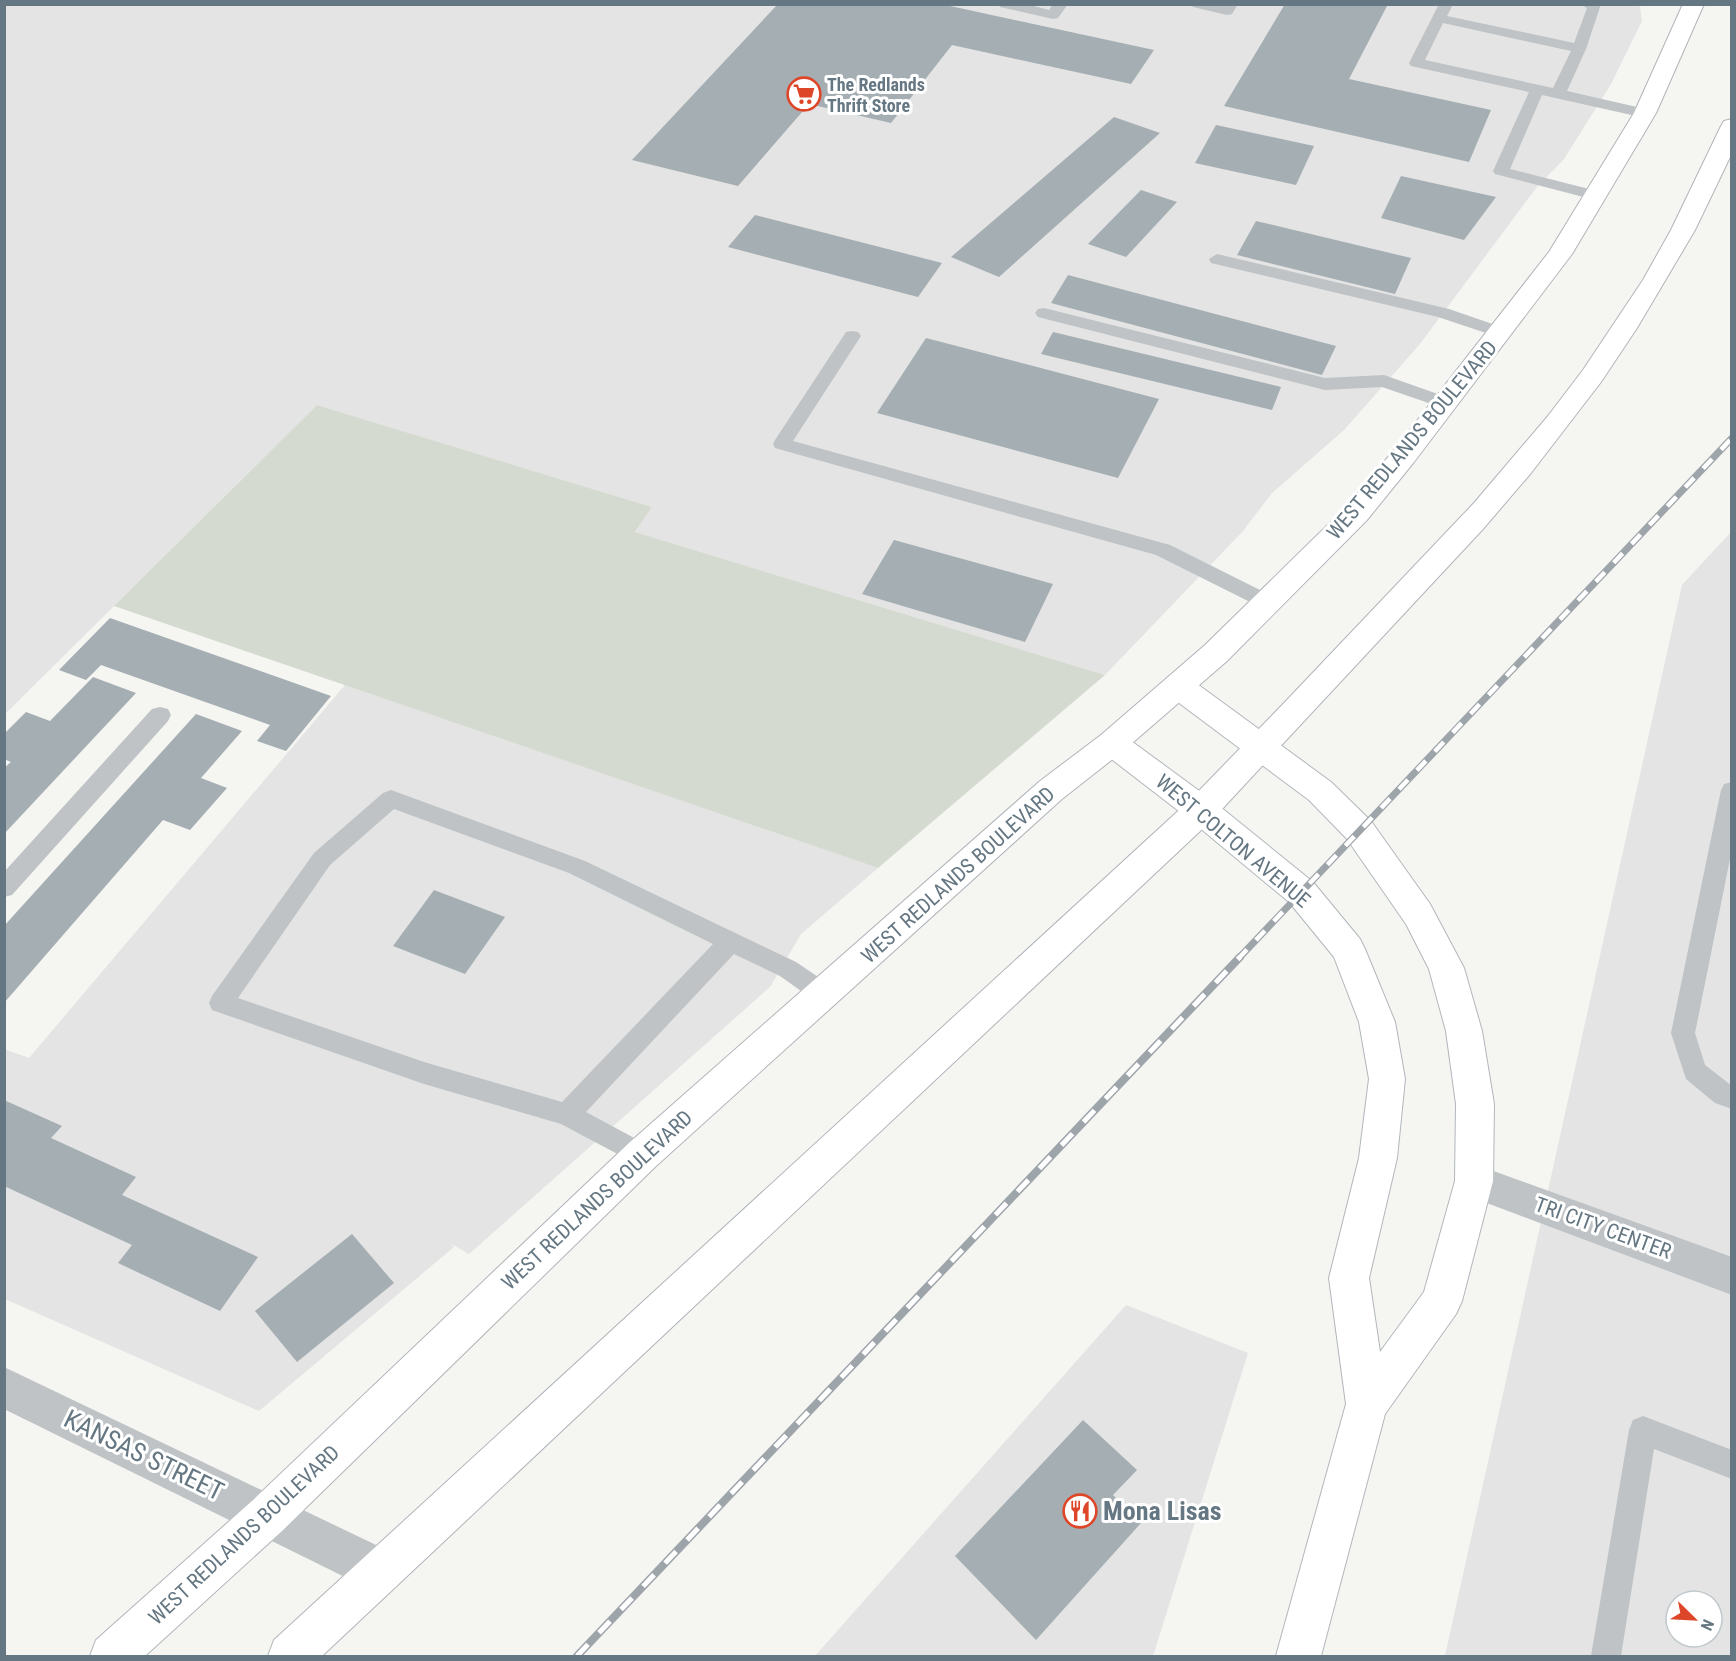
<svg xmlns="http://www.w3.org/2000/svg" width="1736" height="1661" viewBox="0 0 1736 1661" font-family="'Roboto Condensed',sans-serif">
	<rect width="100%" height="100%" fill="#f5f5f2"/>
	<g fill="#e3e4e3" fill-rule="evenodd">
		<polygon points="1635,4 1640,7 1642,21 1611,84 1564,159 1536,188 1420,344 1344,430 1272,493 1243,531 1105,675 635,532 652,507 317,405 5,714 5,5"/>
		<path d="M1731 532V1656H1445L1682 585ZM1676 1601H1712V1637H1676Z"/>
		<polygon points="345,685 878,868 801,934 770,987 469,1254 450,1243 454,1247 259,1411 5,1299 4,1049 29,1058"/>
		<polygon points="1126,1305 1248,1353 1153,1656 815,1656"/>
	</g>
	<polygon fill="#d5dad1" points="317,405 652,507 635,532 1105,675 878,868 114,606"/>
	<g fill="#a5aeb3">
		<polygon points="778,4 941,4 1154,50 1131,84 952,45 891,123 809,104 738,186 632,160"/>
		<polygon points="1285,4 1388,4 1349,79 1491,110 1469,162 1224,106"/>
		<polygon points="1114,117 1160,133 999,277 951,257"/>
		<polygon points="1216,125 1314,146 1296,185 1195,163"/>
		<polygon points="1401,176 1496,197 1464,240 1381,218"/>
		<polygon points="1141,190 1177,202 1126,257 1088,244"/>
		<polygon points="755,215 942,263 918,297 728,247"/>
		<polygon points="1256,221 1411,258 1395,294 1237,255"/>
		<polygon points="1068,275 1336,346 1322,375 1051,303"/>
		<polygon points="1053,332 1281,387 1272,410 1041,354"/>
		<polygon points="926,338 1159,399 1118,478 877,413"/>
		<polygon points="894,540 1053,584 1025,642 862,594"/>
		<polygon points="110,618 331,696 286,751 257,741 270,725 101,665 86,680 59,670"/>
		<polygon points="93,677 136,693 4,834 4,768 11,762 4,759 4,734 26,712 50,721"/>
		<polygon points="196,714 242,731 201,778 227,788 190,830 163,820 4,1003 4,926"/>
		<polygon points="434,890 505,917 465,974 393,946"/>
		<polygon points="4,1100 62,1126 51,1138 136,1177 122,1195 258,1257 220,1311 118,1263 132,1245 4,1186"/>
		<polygon points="352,1234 394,1283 297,1362 255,1311"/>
		<polygon points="1083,1420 1137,1470 1113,1495 1141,1523 1036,1640 955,1556"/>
	</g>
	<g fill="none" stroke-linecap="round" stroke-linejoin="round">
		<g stroke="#b1b7bb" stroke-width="2">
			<polygon id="secondary" points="1178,675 1189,678 1331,782 1371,821 1430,904 1464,968 1482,1031 1494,1104 1493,1181 1462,1301 1456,1314 1385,1414 1321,1656 1276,1656 1346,1404 1329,1278 1359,1158 1369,1079 1359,1022 1334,957 1289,902 1189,819 1101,751 1096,743 1101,735 1112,731 1123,735 1213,801 1313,882 1360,939 1365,949 1395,1022 1405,1079 1397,1158 1369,1278 1380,1352 1424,1292 1455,1181 1456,1104 1446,1031 1429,969 1406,924 1347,839 1309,800 1167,694 1163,686 1167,678"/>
		</g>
		<g stroke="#b0b5b9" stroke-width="2">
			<g id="primary">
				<polygon points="1683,4 1704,4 1656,113 1572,254 1414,462 1367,520 1227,661 1123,751 1062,799 655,1167 282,1531 145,1656 90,1656 96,1640 252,1501 629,1143 1040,781 1101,735 1205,645 1347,506 1394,450 1549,252 1634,113"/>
				<polygon points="1732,119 1732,153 1695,230 1637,328 1601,382 1531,473 1483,529 1236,794 1213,819 322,1656 268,1656 274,1640 1189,801 1285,702 1474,503 1548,416 1583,370 1643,280 1671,230 1721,126 1724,121"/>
			</g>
		</g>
		<g fill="#bfc3c6" fill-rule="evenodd">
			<polygon points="998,4 1026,4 1049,10 1053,4 1068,4 1058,18 1053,19 1000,7"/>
			<polygon points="1191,4 1238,4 1232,14 1227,15 1193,7"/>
			<path d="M1439 4H1453L1447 16 1574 43 1587 8 1579 4H1601L1586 49 1567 91 1650 110 1653 113 1645 118 1542 95 1510 169 1601 192 1603 195 1601 198 1595 200 1495 174 1493 171 1529 92 1411 66 1409 63ZM1443 23 1571 51 1553 88 1425 60Z"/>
			<polygon points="1217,254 1449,309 1507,329 1510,333 1507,337 1501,338 1438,317 1211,263 1209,259"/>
			<polygon points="1044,308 1325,378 1384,375 1452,399 1455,403 1452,407 1446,409 1382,387 1325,390 1038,317 1035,313 1038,309"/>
			<polygon points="852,331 858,332 861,336 793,441 1170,545 1276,598 1279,603 1276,608 1269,610 1262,608 1156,555 775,448 773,444 775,440 846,332"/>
			<polygon points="160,707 168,709 171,715 168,721 12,895 4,897 4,872 152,709"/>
			<polygon points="1732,782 1732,849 1695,1033 1705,1065 1732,1086 1732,1109 1715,1103 1686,1079 1671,1033 1721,790 1724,784"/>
			<path d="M391 790 585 861 796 962 833 987 836 994 833 1001 824 1004 815 1001 780 976 734 954 586 1112 651 1147 655 1155 651 1163 642 1167 561 1124 424 1084 212 1010 209 1003 212 996 314 853 383 793ZM394 809 569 873 713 944 562 1102 424 1062 238 998 330 865Z"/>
			<polygon points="1643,1416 1732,1450 1732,1479 1654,1449 1621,1656 1591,1656 1629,1430 1633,1420"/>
		</g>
		<g fill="#bfc3c6" fill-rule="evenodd">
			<polygon points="1474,1164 1732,1257 1732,1295 1460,1193 1455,1181 1460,1169"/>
			<polygon points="4,1367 397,1555 403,1571 397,1587 381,1593 365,1587 4,1409"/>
		</g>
		<use href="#secondary" fill="#fff" fill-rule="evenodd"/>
		<use href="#primary" fill="#fff" fill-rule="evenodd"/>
		<g stroke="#9ea5aa" stroke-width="7">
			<polyline id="rail-far1" points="1238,959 1732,438"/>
		</g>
		<g stroke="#9ea5aa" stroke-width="8">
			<polyline id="rail" points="577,1656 1240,957"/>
		</g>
		<use href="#rail-far1" stroke="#fff" stroke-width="4.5" stroke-dasharray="13" stroke-linecap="butt"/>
		<use href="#rail" stroke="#fff" stroke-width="5" stroke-dasharray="16" stroke-linecap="butt"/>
	</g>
	<defs>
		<g id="supermarket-ring" transform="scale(1.725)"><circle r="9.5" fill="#fff" stroke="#de4629" stroke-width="1.5"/><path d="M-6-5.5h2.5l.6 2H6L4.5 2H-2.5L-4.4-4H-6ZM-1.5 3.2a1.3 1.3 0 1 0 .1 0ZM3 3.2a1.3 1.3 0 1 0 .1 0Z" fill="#de4629"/></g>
		<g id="restaurant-ring" transform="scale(1.725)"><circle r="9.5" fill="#fff" stroke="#de4629" stroke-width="1.5"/><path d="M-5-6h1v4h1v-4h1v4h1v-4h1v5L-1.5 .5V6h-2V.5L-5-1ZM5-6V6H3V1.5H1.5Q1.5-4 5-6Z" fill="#de4629"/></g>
	</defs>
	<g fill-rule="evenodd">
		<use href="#supermarket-ring" x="804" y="94"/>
		<use href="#restaurant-ring" x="1080" y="1511"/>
	</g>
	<g text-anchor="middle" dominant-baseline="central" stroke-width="6" stroke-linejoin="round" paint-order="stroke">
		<g font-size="18" font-weight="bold" fill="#657782" stroke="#fff" text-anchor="start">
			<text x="827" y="84">The Redlands<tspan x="827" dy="21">Thrift Store</tspan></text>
		</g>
		<g font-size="21" fill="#657782" stroke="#fff">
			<text transform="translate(1412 440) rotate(-50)">WEST REDLANDS BOULEVARD</text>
			<text transform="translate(1233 841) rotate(40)">WEST COLTON AVENUE</text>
			<text transform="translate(958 875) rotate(-42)">WEST REDLANDS BOULEVARD</text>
			<text transform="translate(597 1200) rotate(-43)">WEST REDLANDS BOULEVARD</text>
			<text transform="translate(1603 1228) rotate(20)">TRI CITY CENTER</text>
			<text transform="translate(244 1535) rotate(-43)">WEST REDLANDS BOULEVARD</text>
		</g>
		<g font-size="26" fill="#657782" stroke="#fff">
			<text transform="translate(144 1455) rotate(26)">KANSAS STREET</text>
		</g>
		<g font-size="26" font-weight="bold" fill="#657782" stroke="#fff" text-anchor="start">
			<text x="1103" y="1511">Mona Lisas</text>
		</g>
	</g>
	<rect width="1736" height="1661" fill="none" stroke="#657782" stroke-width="12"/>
	<g transform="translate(1694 1619) rotate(114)"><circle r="28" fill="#ffffff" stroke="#c1c9cd" stroke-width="1.5"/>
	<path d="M0-4.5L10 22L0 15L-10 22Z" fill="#de4629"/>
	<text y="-9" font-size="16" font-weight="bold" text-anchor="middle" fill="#657782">N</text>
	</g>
</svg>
